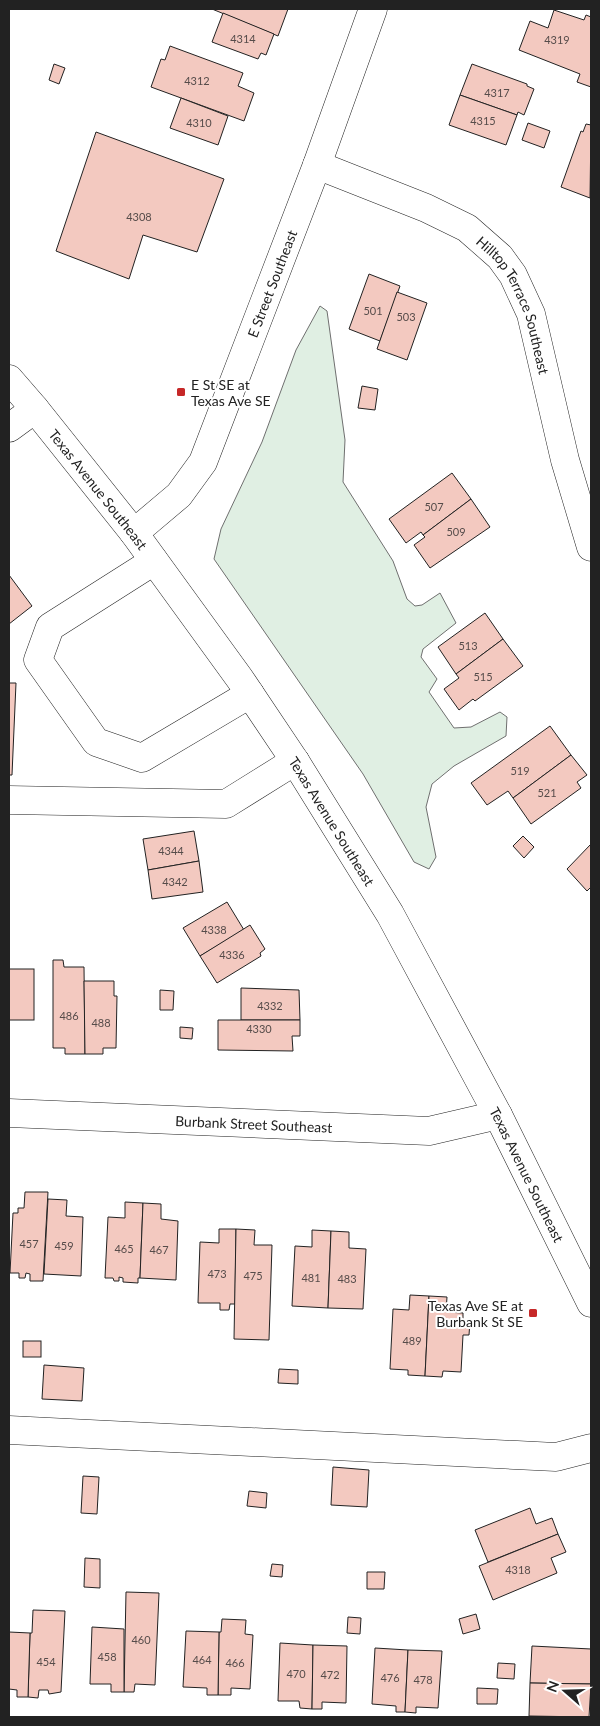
<svg xmlns="http://www.w3.org/2000/svg" width="600" height="1726" viewBox="0 0 600 1726" font-family="Lato,sans-serif">
	<rect width="100%" height="100%" fill="#fff"/>
	<polygon fill="#e0efe3" stroke="#6f6f6f" points="320,306 327,311 345,440 343,482 393,561 407,599 415,606 422,605 440,593 456,623 423,649 421,657 437,679 429,692 454,728 471,727 500,712 507,717 506,736 454,766 432,784 426,807 436,857 429,869 414,862 363,774 214,559 221,529 262,442 296,350"/>
	<g fill="#f3c9c0" stroke="#222">
		<polygon points="212,9 288,9 278,36"/>
		<polygon points="554,10 584,20 586,15 591,17 591,87 577,82 580,74 519,50 530,21 548,28"/>
		<polygon points="223,13 274,34 266,55 261,53 258,59 212,42"/>
		<polygon points="170,46 243,73 238,86 254,93 244,121 151,87 161,59 165,60"/>
		<polygon points="54,64 65,68 59,84 49,80"/>
		<polygon points="472,64 527,84 527,86 534,89 524,115 518,112 517,115 460,95"/>
		<polygon points="460,95 517,115 506,145 449,125"/>
		<polygon points="181,98 228,116 218,145 170,128"/>
		<polygon points="528,123 550,131 544,148 522,140"/>
		<polygon points="586,124 591,125 590,198 561,187 581,131 583,132"/>
		<polygon points="96,132 224,179 197,252 143,235 129,279 56,251"/>
		<polygon points="369,274 400,286 380,341 349,329"/>
		<polygon points="397,292 427,303 407,360 377,349"/>
		<polygon points="362,386 378,389 375,410 358,408"/>
		<polygon points="452,473 471,499 423,535 421,532 406,543 389,519"/>
		<polygon points="471,499 490,527 430,568 414,545 425,537 423,535"/>
		<polygon points="9,575 32,606 9,624"/>
		<polygon points="485,613 503,639 456,674 438,647"/>
		<polygon points="503,639 523,666 475,701 473,699 459,710 444,689 459,678 456,674"/>
		<polygon points="9,683 16,683 12,775 9,775"/>
		<polygon points="550,726 571,755 513,798 508,791 487,805 471,783"/>
		<polygon points="571,755 587,775 577,782 581,788 531,824 513,798"/>
		<polygon points="194,831 199,861 148,870 143,839"/>
		<polygon points="523,836 534,847 524,858 513,846"/>
		<polygon points="591,844 591,887 587,891 567,869"/>
		<polygon points="199,861 203,892 152,899 148,870"/>
		<polygon points="227,902 244,930 200,956 183,928"/>
		<polygon points="250,925 265,949 260,953 261,956 217,983 200,956"/>
		<polygon points="53,960 63,960 64,967 84,967 85,1054 65,1054 65,1048 53,1048"/>
		<rect x="9" y="969" width="25" height="51"/>
		<polygon points="84,981 114,981 114,996 117,996 116,1048 103,1048 103,1054 85,1054"/>
		<polygon points="241,988 299,990 300,1020 241,1020"/>
		<polygon points="160,990 174,991 173,1010 160,1010"/>
		<polygon points="218,1020 300,1020 300,1036 292,1036 293,1051 218,1050"/>
		<polygon points="180,1027 193,1028 192,1039 180,1038"/>
		<polygon points="25,1192 48,1192 43,1281 30,1281 30,1274 26,1273 25,1278 19,1278 19,1273 10,1273 13,1213 18,1213 18,1208 24,1208"/>
		<polygon points="48,1199 67,1200 66,1216 83,1217 81,1276 44,1274"/>
		<polygon points="125,1202 143,1203 140,1278 138,1278 138,1283 123,1282 123,1278 119,1277 119,1281 114,1281 113,1278 105,1278 108,1217 125,1218"/>
		<polygon points="143,1203 161,1204 161,1219 178,1221 176,1280 140,1278"/>
		<polygon points="219,1229 236,1229 235,1304 230,1304 229,1310 220,1310 220,1303 198,1303 200,1242 219,1243"/>
		<polygon points="236,1229 255,1230 254,1245 272,1245 269,1340 234,1339"/>
		<polygon points="312,1230 331,1231 328,1308 292,1306 295,1246 312,1247"/>
		<polygon points="331,1231 349,1232 349,1248 366,1249 363,1309 328,1308"/>
		<polygon points="410,1295 429,1296 425,1376 408,1375 408,1370 390,1369 393,1309 409,1310"/>
		<polygon points="429,1296 447,1297 446,1312 463,1313 463,1320 470,1321 469,1335 463,1335 461,1372 443,1371 442,1377 425,1376"/>
		<rect x="23" y="1341" width="18" height="16"/>
		<polygon points="44,1365 84,1368 82,1401 42,1399"/>
		<polygon points="279,1369 298,1370 298,1384 278,1383"/>
		<polygon points="333,1467 369,1470 367,1507 331,1505"/>
		<polygon points="83,1476 99,1477 97,1514 81,1513"/>
		<polygon points="249,1491 267,1493 266,1508 247,1506"/>
		<polygon points="530,1508 536,1524 552,1518 558,1534 488,1562 475,1530"/>
		<polygon points="558,1534 566,1552 551,1558 557,1573 493,1600 479,1566"/>
		<polygon points="85,1558 100,1559 100,1588 84,1587"/>
		<polygon points="272,1564 283,1565 282,1577 270,1576"/>
		<polygon points="367,1572 385,1572 384,1589 367,1589"/>
		<polygon points="126,1592 159,1593 155,1685 135,1684 134,1692 124,1692"/>
		<polygon points="33,1610 65,1611 61,1692 49,1694 48,1690 39,1690 38,1698 28,1697 30,1633 32,1633"/>
		<polygon points="476,1614 480,1629 463,1634 459,1619"/>
		<polygon points="348,1617 361,1618 360,1634 347,1633"/>
		<polygon points="222,1619 246,1620 245,1634 253,1635 250,1689 231,1688 231,1695 218,1695 219,1632 221,1632"/>
		<polygon points="92,1627 124,1629 124,1692 111,1692 111,1684 90,1684"/>
		<polygon points="186,1631 219,1632 218,1695 207,1695 207,1688 183,1687"/>
		<polygon points="9,1632 30,1633 28,1697 17,1697 17,1690 9,1689"/>
		<polygon points="280,1643 313,1645 312,1709 300,1708 299,1701 278,1701"/>
		<polygon points="313,1645 347,1646 346,1703 322,1702 322,1709 312,1709"/>
		<polygon points="532,1646 591,1649 591,1684 530,1683"/>
		<polygon points="375,1648 408,1650 405,1712 396,1712 396,1706 372,1704"/>
		<polygon points="408,1650 442,1651 438,1708 416,1707 416,1713 405,1712"/>
		<polygon points="498,1663 515,1664 514,1679 497,1678"/>
		<polygon points="530,1683 591,1684 589,1717 529,1716"/>
		<polygon points="477,1688 498,1689 497,1704 477,1704"/>
	</g>
	<g fill="none" stroke-linecap="round" stroke-linejoin="round">
		<g stroke="#222" stroke-width="29">
			<g id="minor">
				<path id="s1" d="M317 165 426 208 467 228 500 257 513 275 531 314 565 460 591 547"/>
				<polyline points="9,428 35,409"/>
				<path id="s2" d="M134 533 179 495 203 462 317 165 373 9"/>
				<polyline points="154,561 50,627 38,660 96,742 142,758 250,694"/>
				<polyline points="9,800 226,804 295,761"/>
				<path id="s3" d="M9 1113 429 1131 498 1115"/>
				<polyline points="9,1430 556,1457 591,1448"/>
			</g>
		</g>
		<g stroke="#222" stroke-width="29">
			<g id="major">
				<path id="s4" d="M9 379 35 409 134 533 240 679 295 761 390 914 498 1115 591 1303"/>
			</g>
		</g>
		<use href="#minor" stroke="#fff" stroke-width="28"/>
		<use href="#major" stroke="#fff" stroke-width="28"/>
	</g>
	<g fill="#c62828" stroke="#fff" stroke-width="2">
		<rect x="176" y="387" width="10" height="10" rx="2.5"/>
		<rect x="528" y="1308" width="10" height="10" rx="2.5"/>
	</g>
	<g text-anchor="middle" dominant-baseline="central" stroke-width="4" stroke-linejoin="round" paint-order="stroke">
		<g font-size="11" fill="#564c4a">
			<text x="243" y="38">4314</text>
			<text x="557" y="39">4319</text>
			<text x="197" y="80">4312</text>
			<text x="497" y="92">4317</text>
			<text x="483" y="120">4315</text>
			<text x="199" y="122">4310</text>
			<text x="139" y="216">4308</text>
			<text x="373" y="310">501</text>
			<text x="406" y="316">503</text>
			<text x="434" y="506">507</text>
			<text x="456" y="531">509</text>
			<text x="468" y="645">513</text>
			<text x="483" y="676">515</text>
			<text x="520" y="770">519</text>
			<text x="547" y="792">521</text>
			<text x="171" y="850">4344</text>
			<text x="175" y="881">4342</text>
			<text x="214" y="929">4338</text>
			<text x="232" y="954">4336</text>
			<text x="270" y="1005">4332</text>
			<text x="69" y="1015">486</text>
			<text x="101" y="1022">488</text>
			<text x="259" y="1028">4330</text>
			<text x="29" y="1243">457</text>
			<text x="64" y="1245">459</text>
			<text x="124" y="1248">465</text>
			<text x="159" y="1249">467</text>
			<text x="217" y="1273">473</text>
			<text x="253" y="1275">475</text>
			<text x="311" y="1277">481</text>
			<text x="347" y="1278">483</text>
			<text x="412" y="1340">489</text>
			<text x="518" y="1569">4318</text>
			<text x="141" y="1639">460</text>
			<text x="107" y="1656">458</text>
			<text x="202" y="1659">464</text>
			<text x="46" y="1661">454</text>
			<text x="235" y="1662">466</text>
			<text x="296" y="1673">470</text>
			<text x="330" y="1674">472</text>
			<text x="390" y="1677">476</text>
			<text x="423" y="1679">478</text>
		</g>
		<g font-size="14" fill="#222" stroke="#fff">
			<text stroke="none"><textPath href="#s2" startOffset="291">E Street Southeast</textPath></text>
			<text stroke="none"><textPath href="#s1" startOffset="256">Hilltop Terrace Southeast</textPath></text>
			<text stroke="none"><textPath href="#s4" startOffset="142">Texas Avenue Southeast</textPath></text>
			<text stroke="none"><textPath href="#s4" startOffset="548">Texas Avenue Southeast</textPath></text>
			<text stroke="none"><textPath href="#s3" startOffset="245">Burbank Street Southeast</textPath></text>
			<text stroke="none"><textPath href="#s4" startOffset="952">Texas Avenue Southeast</textPath></text>
		</g>
		<g font-size="14" fill="#222" stroke="#fff" text-anchor="start">
			<text x="191" y="384">E St SE at<tspan x="191" dy="16">Texas Ave SE</tspan></text>
			<text x="523" y="1305" text-anchor="end">Texas Ave SE at<tspan x="523" dy="16">Burbank St SE</tspan></text>
		</g>
	</g>
	<rect width="600" height="1726" fill="none" stroke="#222222" stroke-width="20"/>
	<g transform="translate(565 1691) rotate(290)" stroke="#ffffff" stroke-width="4" paint-order="stroke">
	<path d="M0-4L9 19L0 12L-9 19Z" fill="#222222"/>
	<text y="-8" font-size="14" font-weight="bold" text-anchor="middle" fill="#222222">N</text>
	</g>
</svg>
